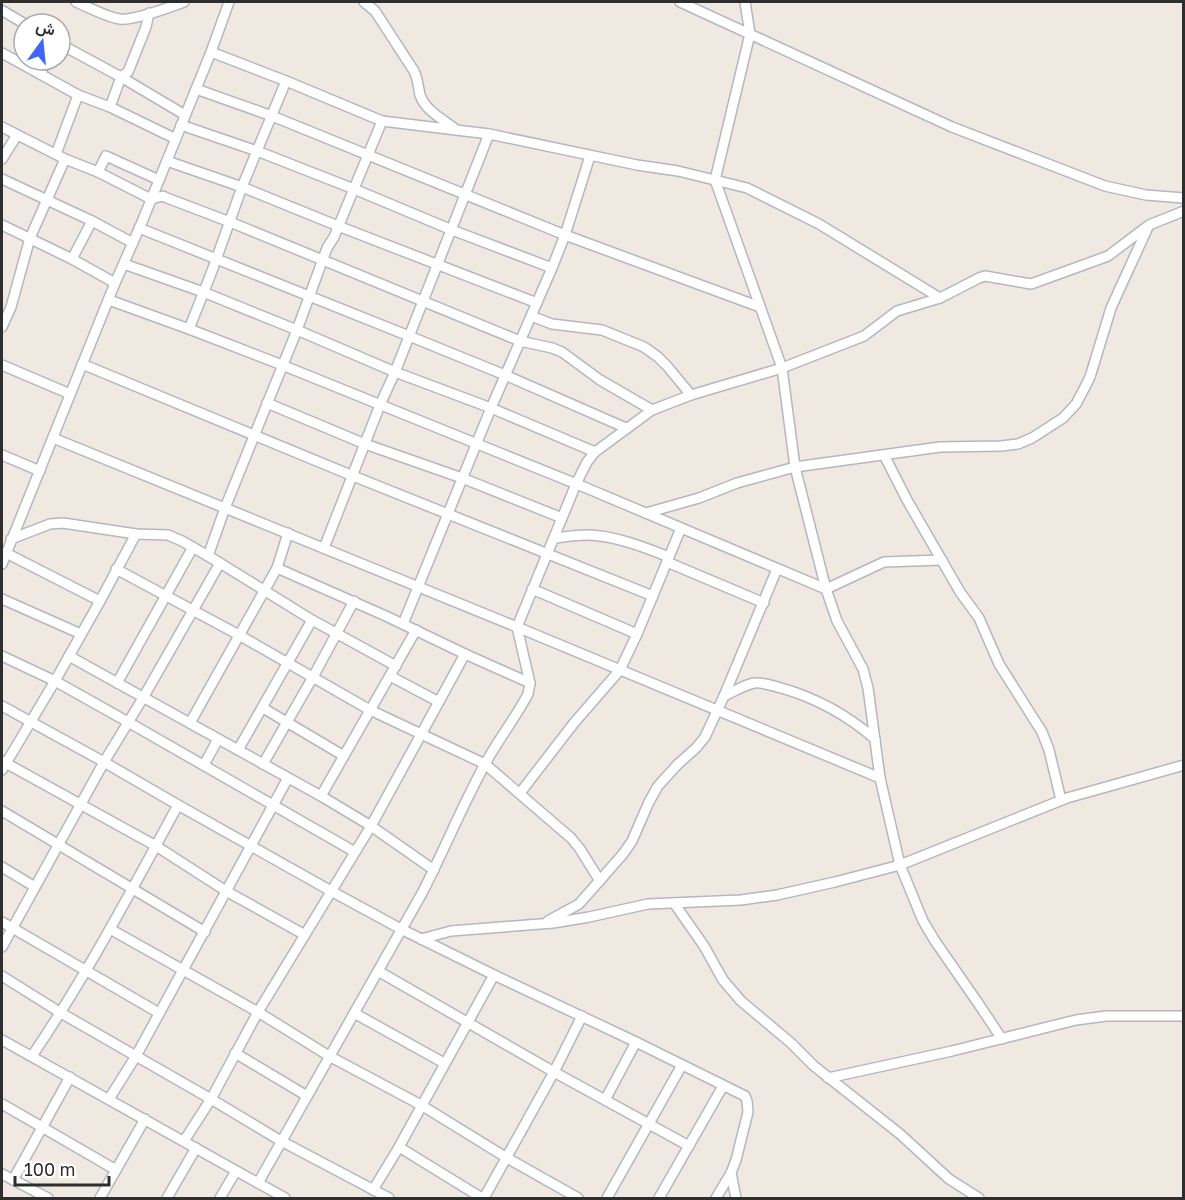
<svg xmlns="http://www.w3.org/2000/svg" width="1185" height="1200" viewBox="0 0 1185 1200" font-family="'Golos Text',Vazirmatn,sans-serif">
	<rect width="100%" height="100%" fill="#efe9e1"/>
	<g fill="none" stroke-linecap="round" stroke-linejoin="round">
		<g stroke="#b4b7c1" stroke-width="12">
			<g id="minor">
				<path d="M76 2C88 7 109 18 120 19 134 21 170 7 184 2"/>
				<path d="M364 2 375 11 414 71C418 79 418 86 420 95 425 110 442 119 454 128"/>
				<polyline points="680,2 952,127 1105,186 1146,195 1184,198"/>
				<polyline points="745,2 750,34 715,180 782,368 795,467 826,589 837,621 863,669 868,688 880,778 900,865 923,921 935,941 978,1003 1002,1039"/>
				<polyline points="3,11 25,24"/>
				<polyline points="60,44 121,77 185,115"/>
				<polyline points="211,52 286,81 382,121 489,134 637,165 678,171 747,188 819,224 940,298"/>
				<polyline points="2,53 78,95 110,107 176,139"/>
				<polyline points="40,74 47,60"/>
				<polyline points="196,89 272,116 565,235 760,307"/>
				<polyline points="110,107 121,77 128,72 146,27 149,13"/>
				<polyline points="181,125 257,151 354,189 452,230 552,268"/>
				<polyline points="2,127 65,159 98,172 106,156 159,180"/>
				<polyline points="56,154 78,95"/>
				<polyline points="2,159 17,135"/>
				<polyline points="167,161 242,187 338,226 537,303"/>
				<polyline points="98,172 151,199 163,196 167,198 230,222 520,341 552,348 562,352 600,380 652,410"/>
				<polyline points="2,179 92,221 133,243"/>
				<polyline points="2,225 72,259 115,283"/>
				<polyline points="139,228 409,336 505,375 626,428"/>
				<polyline points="72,259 92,221"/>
				<polyline points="124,264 203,292 297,330 395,372 491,408 595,452"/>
				<polyline points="109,300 189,329 282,365 584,487 826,589 884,562 942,560"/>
				<polyline points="531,316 552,324 602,330 644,347 658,357 667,366 691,395"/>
				<polyline points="2,327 11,307 30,238 65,159"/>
				<polyline points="189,329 212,271 242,187 286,81"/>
				<polyline points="82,364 353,476 653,596"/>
				<polyline points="2,365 70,394"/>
				<polyline points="267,403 365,444 462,478 562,518"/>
				<polyline points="53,438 517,627 880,778"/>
				<polyline points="2,455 40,471"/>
				<polyline points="884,455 907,500 960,592 979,618 999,664 1042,732 1049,750 1061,800"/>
				<polyline points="646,513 699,498 737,483 795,467 940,447 1001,446 1018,444 1032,438 1063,418 1076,404 1084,389 1090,377 1111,308 1148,227"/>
				<path d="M554 538C564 537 576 535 587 535 613 535 644 547 669 557"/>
				<polyline points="11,539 50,524 63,523 136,534 168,535 182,541 220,563 312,620 396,666"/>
				<polyline points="324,548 380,405 395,372 489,134"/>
				<polyline points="6,553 100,601"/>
				<polyline points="208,556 225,508 297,330 327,248 334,237 382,121"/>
				<polyline points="667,562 764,603"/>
				<polyline points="2,564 115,283 142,222 211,52 229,2"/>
				<polyline points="277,568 388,617 465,654 530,683"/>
				<polyline points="116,569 239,635 370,710 485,764 571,838 580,849 600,881"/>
				<polyline points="532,589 637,634"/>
				<polyline points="2,599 81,634"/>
				<polyline points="403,624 491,408 552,268 565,235 590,156"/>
				<polyline points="2,656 55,681 128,722 355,852"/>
				<polyline points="69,656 321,796 371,826 434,870"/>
				<polyline points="390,676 439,702"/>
				<polyline points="117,683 193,547"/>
				<path d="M724 696C733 692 744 685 754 683 763 682 773 686 781 688 817 698 847 715 875 739"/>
				<polyline points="2,706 104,762 178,805 331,891 401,929 494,975 636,1042 745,1096 747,1101 748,1112 736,1160 731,1173 716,1198"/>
				<polyline points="263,708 344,756"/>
				<polyline points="190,723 277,568 288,533"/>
				<polyline points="238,750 312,620"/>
				<polyline points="2,761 156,846 226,891 305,935"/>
				<polyline points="263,764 313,677 354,601"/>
				<polyline points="204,765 218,739"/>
				<polyline points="2,770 55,681 100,601 136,534"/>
				<polyline points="520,793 574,723 620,670 637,634 681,528"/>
				<polyline points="321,796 416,630"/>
				<polyline points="2,811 205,932"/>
				<polyline points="2,867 35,887"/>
				<polyline points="674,903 704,946 723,980 741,1001 791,1043 814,1066 900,1134 949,1179 979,1198"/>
				<polyline points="548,921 579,904 623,854 632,841 649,802 658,786 678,764 696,748 705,737 724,696 777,569"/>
				<polyline points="2,922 159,1013"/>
				<polyline points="110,929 258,1012 329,1056 421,1105 507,1158 578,1198"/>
				<polyline points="421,939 451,931 553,923 589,917 648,904 741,900 777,895 835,882 900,865 1067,798 1184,765"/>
				<polyline points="2,947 104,762 143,698 220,563"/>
				<polyline points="378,971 554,1072 689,1146"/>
				<polyline points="2,976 61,1013 211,1099 281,1141 389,1198"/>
				<polyline points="354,1013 444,1063"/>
				<polyline points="2,1040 285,1198"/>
				<polyline points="235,1053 307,1096"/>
				<path d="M32 1056C86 976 132 890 178 805"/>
				<polyline points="828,1078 952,1051 1076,1020 1106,1016 1184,1016"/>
				<polyline points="109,1099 136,1056 288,778"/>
				<polyline points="605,1100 636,1042"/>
				<polyline points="2,1104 116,1170"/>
				<polyline points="184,1141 211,1099 258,1012 371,826 465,654"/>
				<polyline points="399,1147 482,1198"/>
				<polyline points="731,1173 736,1198"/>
				<polyline points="2,1174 48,1198"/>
				<polyline points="13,1180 70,1077"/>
				<path d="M258 1183 421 895C443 853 461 808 484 766 497 741 515 719 528 694L530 683 517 627 576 484 587 462 595 452 652 410 691 395 782 368 864 336 897 311 940 298 979 278 985 276 1031 284 1108 256 1149 225 1184 211"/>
				<polyline points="373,1190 399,1147 494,975"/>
				<polyline points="100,1198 145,1119"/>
				<polyline points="167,1198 196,1148"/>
				<polyline points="220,1198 236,1171"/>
				<polyline points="484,1198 554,1072 582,1016"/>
				<polyline points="607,1198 682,1065"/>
				<polyline points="659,1198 723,1086"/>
			</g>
		</g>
		<use href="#minor" stroke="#fff" stroke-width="9"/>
	</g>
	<rect width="1185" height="1200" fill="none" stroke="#2e2e2e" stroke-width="6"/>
	<g transform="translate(42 42) rotate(15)"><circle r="28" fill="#ffffff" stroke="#ababab" stroke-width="1.5"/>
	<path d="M0-4.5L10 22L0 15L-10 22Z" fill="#4264fb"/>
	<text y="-9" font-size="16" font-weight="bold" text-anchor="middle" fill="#2e2e2e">ش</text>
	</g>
	<path d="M15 1176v9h94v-9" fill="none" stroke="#2e2e2e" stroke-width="3"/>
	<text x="24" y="1176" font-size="18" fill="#2e2e2e" stroke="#ffffff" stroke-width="4.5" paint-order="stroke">100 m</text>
</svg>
